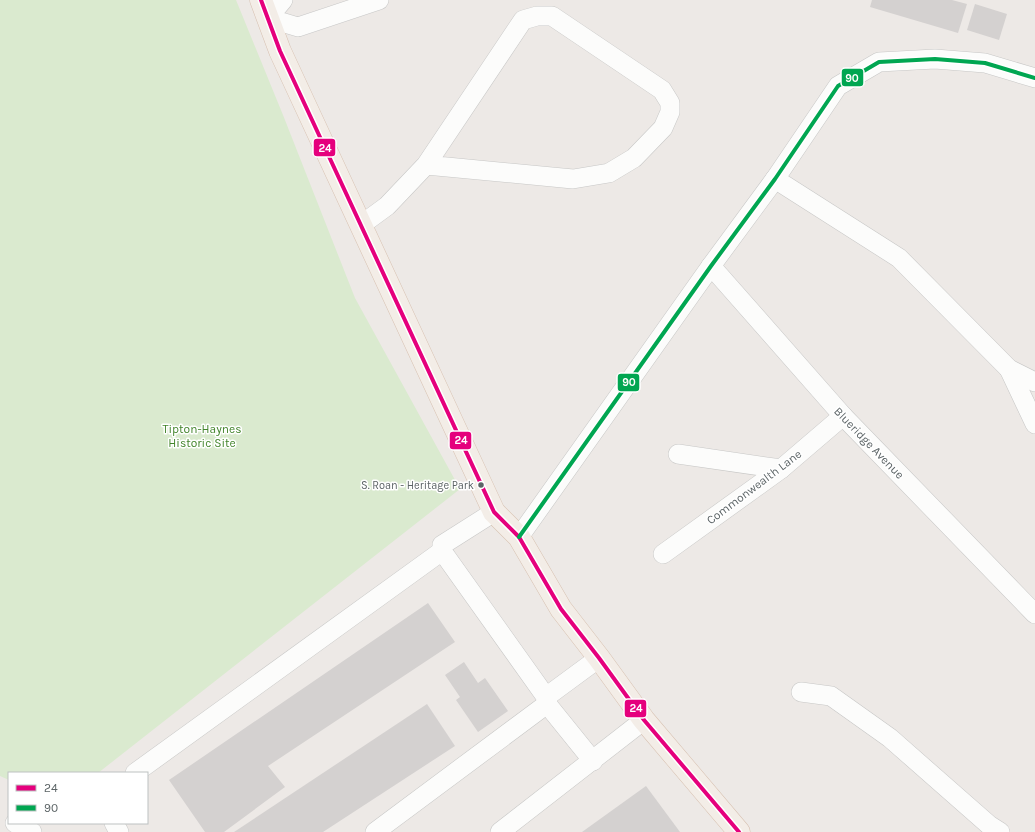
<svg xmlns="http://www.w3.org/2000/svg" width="1035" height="832" viewBox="0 0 1035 832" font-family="Karla,sans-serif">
	<rect width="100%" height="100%" fill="#ede9e6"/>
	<polygon fill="#daeacf" points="0,0 236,0 283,115 355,298 460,489 98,773 9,773 9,780 0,776"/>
	<g fill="#d4d1d0">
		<polygon points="872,0 952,0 967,4 958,33 870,7"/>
		<polygon points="975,4 1007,14 999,40 967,30"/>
		<polygon points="428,603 455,642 268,766 285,787 224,832 205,832 169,780"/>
		<polygon points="464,662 478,683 485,678 508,711 478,732 456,700 460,697 445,675"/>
		<polygon points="427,704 455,746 323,832 234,832"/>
		<polygon points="646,786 680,832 582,832"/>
	</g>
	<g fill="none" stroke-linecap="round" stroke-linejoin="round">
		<g stroke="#c7c7c6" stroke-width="20">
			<g id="minor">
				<polyline points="283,0 268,18 298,27 379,0"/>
				<polyline points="775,179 899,258 1009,369 1035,382"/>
				<polyline points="361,225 387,206 426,165 523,20 537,16 552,16 662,90 670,103 670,112 663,128 634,158 609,173 573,179 426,165"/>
				<polyline points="711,266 843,416 1035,614"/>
				<polyline points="1009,369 1035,424"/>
				<polyline points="678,454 781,469"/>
				<polyline points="494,512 442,545 442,551 546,697"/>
				<polyline points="519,537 711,266 775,179 838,86 879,62 935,59 985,63 1035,78"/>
				<polyline points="663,554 781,469 843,416"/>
				<polyline points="801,692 831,696 890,738 989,825 1000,832"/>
				<polyline points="593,761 547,704 546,697 599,658"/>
				<polyline points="135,773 442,551"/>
				<polyline points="15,823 32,832"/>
				<polyline points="114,823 119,832"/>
				<polyline points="375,832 547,704"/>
				<polyline points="500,832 644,720"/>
			</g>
		</g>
		<g stroke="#d7c1b1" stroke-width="23">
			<polyline id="major" points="261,0 280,51 494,512 519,537 561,609 599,658 644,720 739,832"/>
		</g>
		<use href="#minor" stroke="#fcfcfb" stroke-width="19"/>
		<use href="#major" stroke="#f3ede7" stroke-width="22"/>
		<g stroke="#fff" stroke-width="7">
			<polyline id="bus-1" points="261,0 280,51 494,512 519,537 561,609 599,658 644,720 739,832"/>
		</g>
		<g stroke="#fff" stroke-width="7">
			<polyline id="bus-2" points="519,537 711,266 775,179 838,86 879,62 935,59 985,63 1035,78"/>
		</g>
		<use href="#bus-1" stroke="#e5007d" stroke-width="4"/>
		<use href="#bus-2" stroke="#00a651" stroke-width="4"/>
	</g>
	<circle fill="#5b6365" stroke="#fff" stroke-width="1.5" cx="481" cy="485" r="3.5"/>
	<g text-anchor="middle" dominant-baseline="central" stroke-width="3" stroke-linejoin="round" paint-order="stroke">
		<g font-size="11" fill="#5b6365" stroke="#fff" text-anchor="end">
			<text x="474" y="485">S. Roan - Heritage Park</text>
		</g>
		<g font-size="12" fill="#42842b" stroke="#fff">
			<text x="202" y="429">Tipton-Haynes<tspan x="202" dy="14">Historic Site</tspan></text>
		</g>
		<g font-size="12" fill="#5b6365" stroke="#fff">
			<text transform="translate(869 443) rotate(46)">Blueridge Avenue</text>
			<text transform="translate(754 487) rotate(-37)">Commonwealth Lane</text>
		</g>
	</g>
	<g stroke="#fff" stroke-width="1.5">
		<rect x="841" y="68" width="23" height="19" rx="4" fill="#00a651"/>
		<rect x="313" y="138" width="23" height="19" rx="4" fill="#e5007d"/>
		<rect x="617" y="373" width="23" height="19" rx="4" fill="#00a651"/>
		<rect x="449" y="431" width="23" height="19" rx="4" fill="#e5007d"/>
		<rect x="624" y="699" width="23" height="19" rx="4" fill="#e5007d"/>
	</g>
	<g font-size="11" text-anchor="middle" font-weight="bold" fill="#fff">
		<text x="852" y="82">90</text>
		<text x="325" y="152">24</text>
		<text x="629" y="386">90</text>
		<text x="461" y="444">24</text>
		<text x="636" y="712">24</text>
	</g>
	<rect x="8" y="772" width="140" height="52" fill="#ffffff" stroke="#bdc1c1"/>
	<rect x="16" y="785" width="20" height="6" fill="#e5007d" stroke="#bdc1c1"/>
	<text x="44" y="792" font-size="12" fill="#5b6365">24</text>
	<rect x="16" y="805" width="20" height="6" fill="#00a651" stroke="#bdc1c1"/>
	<text x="44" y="812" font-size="12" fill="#5b6365">90</text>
</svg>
